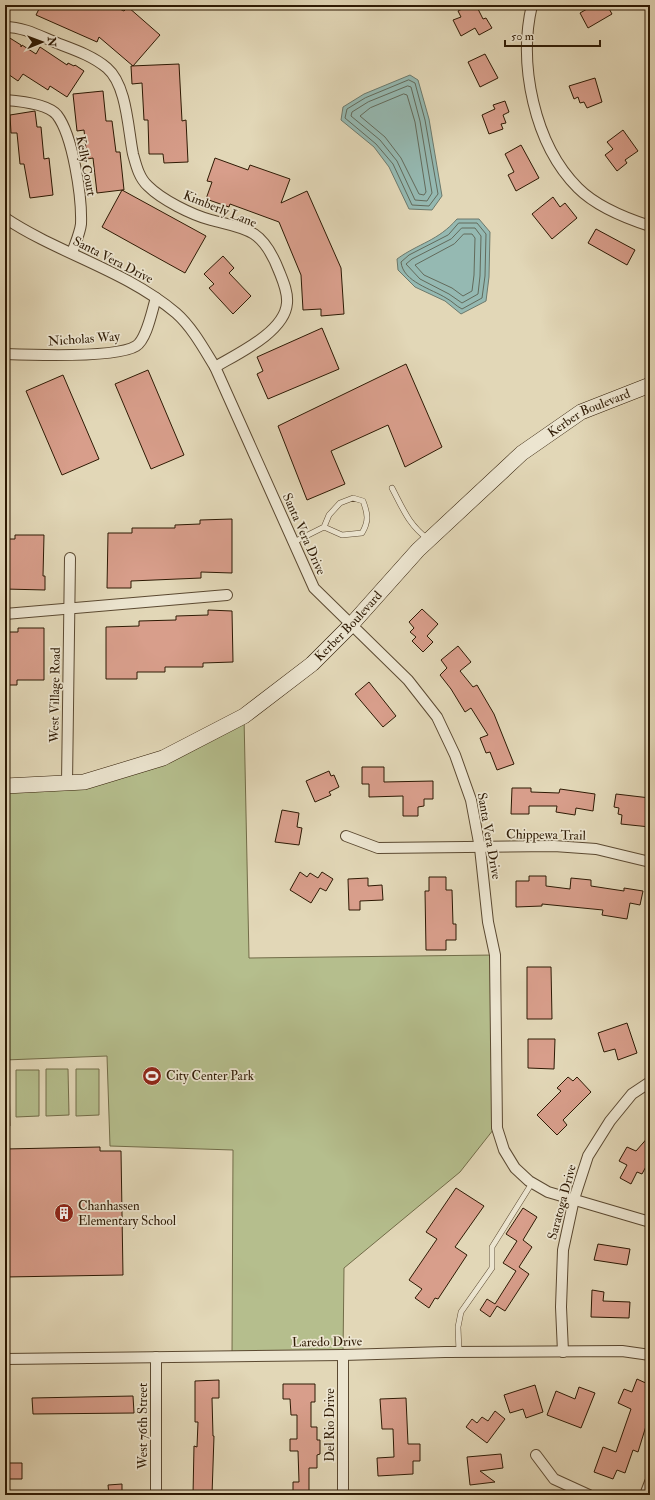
<svg xmlns="http://www.w3.org/2000/svg" width="655" height="1500" viewBox="0 0 655 1500" font-family="'IM FELL Double Pica',serif">
	<rect width="100%" height="100%" fill="#e2d7b7"/>
	<filter id="stains"><feTurbulence type="fractalNoise" baseFrequency=".005" numOctaves="4"/><feColorMatrix values="0 0 0 0 .2 0 0 0 0 .09 0 0 0 0 .02 0 0 0 .5 -.17"/></filter>
	<radialGradient id="worn" r=".72"><stop offset=".6" stop-color="#630" stop-opacity="0"/><stop offset="1" stop-color="#630" stop-opacity=".3"/></radialGradient>
	<g fill="#b5be8d" stroke="#726c48">
		<polygon points="244,716 249,958 495,955 497,1125 460,1172 344,1268 343,1355 232,1356 233,1150 110,1146 107,1056 5,1060 5,785 67,783 163,758"/>
		<polygon points="46,1069 68,1069 69,1115 46,1116"/>
		<polygon points="76,1069 99,1069 99,1115 76,1116"/>
		<polygon points="16,1070 39,1070 39,1116 16,1117"/>
		<polygon points="5,1079 9,1079 10,1126 5,1126"/>
	</g>
	<g fill="#95b9b2" stroke="#6c796c">
		<polygon points="410,75 418,80 429,119 442,196 432,210 409,209 389,167 374,147 341,120 343,107 364,94"/>
		<path d="M457 219H479L490 232 489 277 486 301 461 314 445 301 415 287 398 270 397 259C419 243 438 241 457 219Z"/>
	</g>
	<g fill="none" stroke-linecap="round" stroke-linejoin="round">
		<g stroke="#626a5b" stroke-width="1">
			<polygon points="409,80 415,83 425,120 438,194 429,206 412,205 393,164 376,144 345,118 347,109 365,98"/>
			<polygon points="408,86 411,87 420,121 432,193 427,201 415,200 397,161 380,140 351,116 352,112 368,102"/>
			<polygon points="404,94 407,95 415,122 426,192 424,195 419,194 401,158 385,137 360,116 370,108"/>
			<path d="M459 223H477L486 234 485 276 482 298 462 309C456 306 452 301 446 298 432 289 403 282 401 262L409 255 448 235Z"/>
			<polygon points="462,228 475,228 481,236 480,276 478,294 462,303 449,294 420,279 406,264 412,259 451,239"/>
			<polygon points="464,234 472,234 475,238 474,275 472,291 463,296 452,288 424,275 415,265 454,244"/>
		</g>
	</g>
	<g fill="#d89e8b" stroke="#2e1a04">
		<polygon points="41,5 111,5 124,11 128,7 160,35 133,66 99,37 97,42 36,15"/>
		<polygon points="470,5 476,5 483,19 486,18 492,28 479,35 475,28 461,36 453,20 461,17 458,11"/>
		<polygon points="585,5 607,5 612,14 588,28 580,13 587,9"/>
		<polygon points="5,35 21,45 21,47 22,45 36,54 40,47 67,65 68,63 74,66 75,65 84,71 67,97 50,86 48,90 23,74 18,81 5,72"/>
		<polygon points="485,54 498,78 480,87 468,62"/>
		<polygon points="179,64 182,121 186,120 188,162 164,163 163,154 149,154 148,120 144,120 142,83 132,84 131,66"/>
		<polygon points="595,78 602,102 587,108 584,102 580,103 578,97 574,99 569,86"/>
		<polygon points="103,91 106,121 112,121 116,152 120,152 124,190 122,190 206,236 185,273 102,227 122,190 97,193 93,158 87,159 84,130 77,131 73,94"/>
		<polygon points="505,101 509,112 503,115 506,123 501,124 503,129 489,134 482,115 495,109 493,105"/>
		<polygon points="35,111 37,127 41,127 44,159 49,158 53,195 30,198 24,164 20,164 17,133 11,133 10,115"/>
		<polygon points="623,130 638,151 625,160 627,163 617,171 605,155 613,149 607,142"/>
		<polygon points="521,145 539,178 516,191 508,175 514,172 505,154"/>
		<polygon points="215,158 248,170 250,165 290,179 281,203 307,191 341,268 344,314 321,316 321,309 303,310 301,275 279,222 230,204 229,207 206,199 212,182 207,181"/>
		<polygon points="553,197 560,207 565,203 577,218 552,239 532,214"/>
		<polygon points="596,229 635,250 627,265 588,243"/>
		<polygon points="223,256 234,268 229,273 251,296 233,314 209,288 214,284 204,274"/>
		<polygon points="322,328 339,369 268,399 257,374 263,371 257,357"/>
		<polygon points="406,364 442,447 405,467 388,425 331,451 345,484 307,500 278,426"/>
		<polygon points="148,370 184,455 151,469 115,384"/>
		<polygon points="63,375 99,459 62,475 26,391"/>
		<polygon points="232,519 232,573 201,572 201,578 131,581 131,588 107,588 108,533 132,533 132,528 175,528 175,525 200,524 200,520"/>
		<polygon points="15,535 44,535 43,576 45,576 45,590 5,589 5,539 15,539"/>
		<polygon points="422,609 438,624 427,636 433,642 423,652 412,641 416,637 410,632 414,628 409,622"/>
		<polygon points="208,610 232,611 233,662 203,663 203,667 165,667 165,672 137,672 137,679 106,679 106,627 139,626 139,621 176,620 176,616 208,615"/>
		<polygon points="18,628 44,628 44,680 17,680 17,685 5,685 5,632 18,632"/>
		<polygon points="458,646 471,662 460,671 473,687 477,685 494,714 514,764 497,770 490,752 486,753 480,738 488,735 471,708 465,712 451,689 440,675 447,668 441,660"/>
		<polygon points="369,682 396,716 383,727 355,694"/>
		<polygon points="362,767 384,767 384,782 433,781 433,799 424,799 424,806 418,807 418,816 403,816 403,796 369,797 369,784 362,784"/>
		<polygon points="329,771 331,776 334,775 339,787 329,792 331,795 315,802 306,781"/>
		<polygon points="512,788 531,788 531,792 559,793 560,789 595,794 593,811 576,808 575,815 556,812 557,806 529,806 529,814 511,814"/>
		<polygon points="616,794 650,798 650,827 621,824 622,815 618,814 619,808 614,807"/>
		<polygon points="282,810 299,813 297,827 302,828 299,845 275,842"/>
		<polygon points="300,872 307,877 310,873 318,878 322,872 333,879 326,891 320,888 311,903 290,890"/>
		<polygon points="529,876 546,876 546,886 570,889 571,878 591,880 591,886 624,891 624,888 643,891 640,905 630,903 627,919 602,915 603,910 542,904 542,906 516,907 516,881 529,881"/>
		<polygon points="429,877 446,877 446,890 452,890 453,924 456,924 456,940 446,940 446,950 426,950 425,891 429,891"/>
		<polygon points="368,878 368,886 382,885 383,900 360,901 360,910 349,910 348,879"/>
		<polygon points="527,967 551,967 552,1019 527,1019"/>
		<polygon points="627,1023 637,1053 618,1060 615,1049 604,1052 598,1033"/>
		<polygon points="528,1039 555,1039 554,1069 528,1068"/>
		<polygon points="568,1077 573,1081 577,1077 591,1092 563,1120 567,1125 557,1135 537,1115 561,1091 557,1088"/>
		<polygon points="650,1135 650,1159 642,1174 637,1172 631,1184 620,1178 627,1165 619,1161 627,1147 636,1151"/>
		<polygon points="100,1147 100,1151 121,1151 123,1275 5,1277 5,1149"/>
		<polygon points="456,1188 484,1206 455,1247 467,1255 438,1299 435,1298 429,1308 415,1298 422,1289 409,1280 437,1239 426,1232"/>
		<polygon points="523,1208 537,1217 523,1240 532,1247 519,1267 529,1274 505,1311 497,1306 490,1317 480,1310 487,1299 495,1304 516,1271 503,1263 517,1241 506,1234"/>
		<polygon points="598,1244 630,1249 627,1265 594,1260"/>
		<polygon points="592,1290 604,1292 603,1301 630,1302 629,1318 591,1317"/>
		<polygon points="637,1379 650,1385 650,1413 638,1452 633,1450 625,1473 617,1470 613,1479 594,1472 603,1447 616,1452 631,1409 618,1403 624,1389 632,1392"/>
		<polygon points="219,1380 219,1398 212,1398 213,1436 214,1436 212,1495 193,1495 194,1446 197,1447 198,1422 195,1422 195,1381"/>
		<polygon points="283,1384 315,1384 315,1402 311,1402 311,1427 317,1427 317,1440 320,1440 320,1454 317,1455 317,1468 309,1468 309,1495 293,1495 293,1482 299,1482 298,1451 290,1451 290,1439 297,1439 297,1415 291,1415 290,1399 283,1399"/>
		<polygon points="535,1385 543,1412 526,1418 523,1409 510,1413 504,1395"/>
		<polygon points="579,1387 595,1393 581,1428 547,1415 556,1391 575,1399"/>
		<polygon points="133,1396 134,1413 33,1414 32,1398"/>
		<polygon points="406,1398 408,1444 420,1444 420,1461 413,1461 413,1474 378,1476 377,1458 394,1457 393,1429 382,1429 380,1399"/>
		<polygon points="495,1411 505,1419 487,1443 466,1427 472,1419 477,1423 482,1417 488,1421"/>
		<polygon points="501,1454 503,1468 480,1471 495,1482 470,1485 467,1457"/>
		<polygon points="8,1463 22,1463 22,1479 9,1479"/>
		<polygon points="122,1484 122,1495 109,1495 108,1485"/>
	</g>
	<g fill="none" stroke-linecap="round" stroke-linejoin="round">
		<g stroke="#5b4931" stroke-width="6">
			<g id="lane">
				<path d="M392 488C403 509 409 525 428 539"/>
				<path d="M294 542 324 527 329 515 340 503 353 498 363 501C368 514 369 521 362 533L342 535 324 527"/>
				<polyline points="459,1352 458,1327 461,1312 492,1268 492,1247 532,1183"/>
			</g>
		</g>
		<g stroke="#5b4931" stroke-width="12">
			<g id="street">
				<path d="M532 5C518 64 534 144 578 188 597 207 625 218 650 226"/>
				<path d="M5 27C26 27 43 38 62 45 78 51 94 57 107 68 127 85 128 130 133 154 136 165 139 178 148 186 162 200 192 215 211 220 225 224 241 226 254 234 266 242 274 258 279 271 283 281 288 292 287 303 285 332 237 354 215 367"/>
				<path d="M5 100C19 101 48 104 57 115 73 136 82 197 81 224 80 233 75 244 72 253"/>
				<path d="M5 218C59 254 125 270 176 313 192 327 204 349 215 367L314 588 408 680 437 717 455 755 471 800 480 848 488 922 495 955 497 1128 504 1150 515 1168 529 1181 548 1192 650 1222"/>
				<path d="M5 354C31 355 117 358 136 346 147 339 152 310 156 298"/>
				<polyline points="5,614 227,595"/>
				<polyline points="67,783 70,558"/>
				<polyline points="346,836 378,848 554,846 596,849 650,862"/>
				<polyline points="563,1352 561,1307 563,1250 574,1199 588,1156 610,1121 632,1094 650,1082"/>
				<polyline points="343,1355 343,1495"/>
				<polyline points="5,1359 343,1355 445,1352 622,1351 650,1355"/>
				<polyline points="536,1455 554,1479 589,1495"/>
				<polyline points="156,1495 156,1357"/>
				<polyline points="645,1495 650,1482"/>
			</g>
		</g>
		<g stroke="#2e1a04" stroke-width="16">
			<g id="secondary">
				<path id="s1" d="M5 786 84 782 163 758 244 716 312 664 351 625 418 550 522 453 581 412 650 385"/>
			</g>
		</g>
		<use href="#lane" stroke="#ece5d0" stroke-width="5"/>
		<use href="#street" stroke="#ece5d0" stroke-width="10"/>
		<use href="#secondary" stroke="#ece5d0" stroke-width="15"/>
	</g>
	<defs>
		<g id="stadium-disc" transform="scale(1)"><circle r="9.5" fill="#8f2418" stroke="#ece5d0"/><path d="M0-5a6.5 5 0 1 0 0 10a6.5 5 0 1 0 0-10ZM-3.5-1.8h7v3.6h-7Z" fill="#fff"/></g>
		<g id="building-disc" transform="scale(1)"><circle r="9.5" fill="#8f2418" stroke="#ece5d0"/><path d="M-4-6H4V6H1V3H-1V6H-4ZM-2.5-4.3h1.7v1.8h-1.7ZM.8-4.3h1.7v1.8H.8ZM-2.5-1h1.7V.8h-1.7ZM.8-1h1.7V.8H.8Z" fill="#fff"/></g>
	</defs>
	<g fill-rule="evenodd">
		<use href="#stadium-disc" x="152" y="1076"/>
		<use href="#building-disc" x="64" y="1213"/>
	</g>
	<g text-anchor="middle" dominant-baseline="central" stroke-width="3.5" stroke-linejoin="round" paint-order="stroke">
		<g font-size="13" fill="#2e1a04" stroke="#ece5d0">
			<text transform="translate(86 166) rotate(79)">Kelly Court</text>
			<text transform="translate(220 209) rotate(22)">Kimberly Lane</text>
			<text transform="translate(113 260) rotate(27)">Santa Vera Drive</text>
			<text transform="translate(84 339) rotate(-4)">Nicholas Way</text>
			<text stroke="none"><textPath href="#s1" startOffset="715">Kerber Boulevard</textPath></text>
			<text transform="translate(304 534) rotate(66)">Santa Vera Drive</text>
			<text stroke="none"><textPath href="#s1" startOffset="391">Kerber Boulevard</textPath></text>
			<text transform="translate(55 695) rotate(-89)">West Village Road</text>
			<text transform="translate(546 835) rotate(1)">Chippewa Trail</text>
			<text transform="translate(489 836) rotate(80)">Santa Vera Drive</text>
			<text transform="translate(562 1202) rotate(-75)">Saratoga Drive</text>
			<text transform="translate(327 1342) rotate(-1)">Laredo Drive</text>
			<text transform="translate(330 1425) rotate(-90)">Del Rio Drive</text>
			<text transform="translate(143 1426) rotate(-90)">West 76th Street</text>
		</g>
		<g font-size="13" fill="#2e1a04" stroke="#ece5d0" text-anchor="start">
			<text x="166" y="1076">City Center Park</text>
			<text x="78" y="1206">Chanhassen<tspan x="78" dy="15">Elementary School</tspan></text>
		</g>
	</g>
	<rect width="655" height="1500" fill="none" stroke="#e2d7b7" stroke-width="20"/>
	<rect x="6" y="6" width="643" height="1488" fill="none" stroke="#2e1a04" stroke-width="2"/>
	<rect x="10" y="10" width="635" height="1480" fill="none" stroke="#2e1a04"/>
	<g transform="translate(42 42) rotate(89)" stroke="#ece5d0" stroke-width="3" paint-order="stroke">
	<path d="M0-3L7 15L0 10L-7 15Z" fill="#2e1a04"/>
	<text y="-6" font-size="11" font-weight="bold" text-anchor="middle" fill="#2e1a04">N</text>
	</g>
	<path d="M505 40v6h95v-6" fill="none" stroke="#2e1a04" stroke-width="2"/>
	<text x="511" y="40" font-size="12" fill="#2e1a04" stroke="#ece5d0" stroke-width="3" paint-order="stroke">50 m</text>
	<rect width="100%" height="100%" filter="url(#stains)"/>
	<rect width="100%" height="100%" fill="url(#worn)"/>
</svg>
